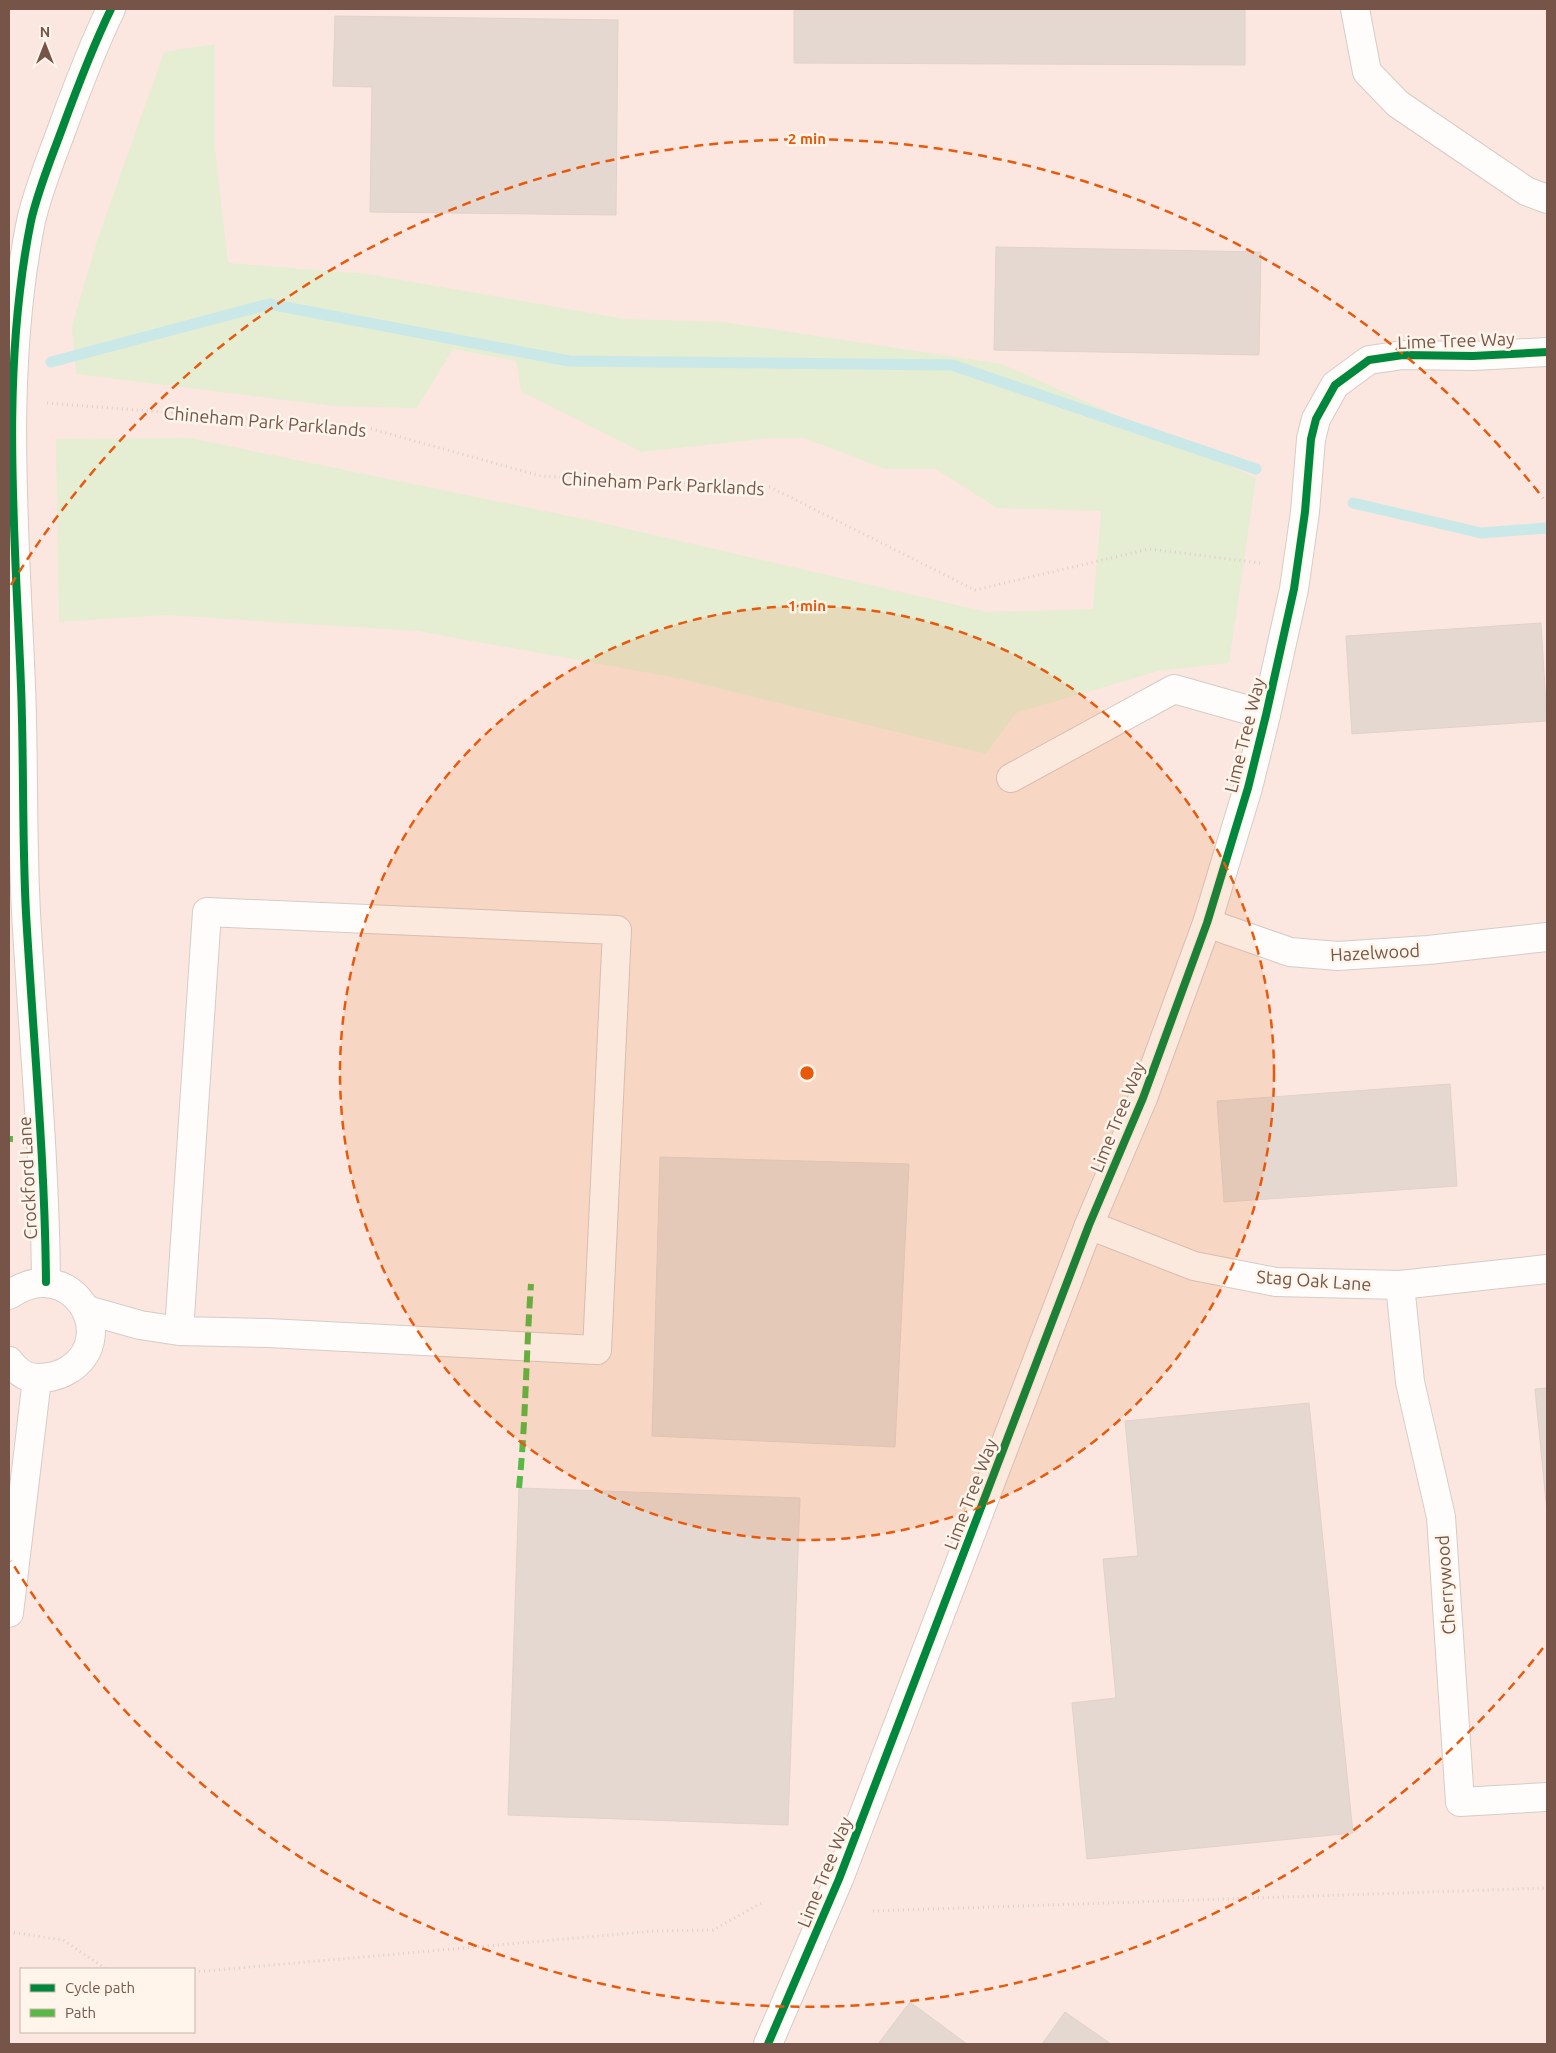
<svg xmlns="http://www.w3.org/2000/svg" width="1556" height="2053" viewBox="0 0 1556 2053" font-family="Ubuntu,sans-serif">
	<rect width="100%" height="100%" fill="#f7f0e9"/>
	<path fill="#fbe7df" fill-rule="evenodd" d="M9 9H1547V2044H9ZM21 1969H194V2032H21Z"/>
	<polygon fill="#e5edd3" points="215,44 215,149 228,263 367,274 625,319 723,322 1002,364 1256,478 1229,663 1158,671 1016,713 986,754 677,678 418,631 165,615 59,622 56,439 190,438 598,522 987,612 1093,609 1101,511 997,508 936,469 885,469 804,438 772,438 641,452 521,391 516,361 453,349 417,408 335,406 76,374 72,326 97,241 164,52"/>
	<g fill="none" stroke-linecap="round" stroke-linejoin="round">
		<g stroke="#cae8e8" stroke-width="11">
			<polyline points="51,362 269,304 569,361 952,365 1256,469"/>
			<polyline points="1353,503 1481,533 1547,528"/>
		</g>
	</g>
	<g fill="#e4d8d1" stroke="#e0d2cb">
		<polygon points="794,9 1245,9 1245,65 794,63"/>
		<polygon points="335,16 618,20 616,215 370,212 372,87 333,86"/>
		<polygon points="996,247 1261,252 1259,355 994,350"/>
		<polygon points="1541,623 1547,721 1352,734 1346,636"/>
		<polygon points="1450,1084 1457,1186 1224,1202 1217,1101"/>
		<polygon points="660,1157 909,1164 895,1447 652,1436"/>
		<polygon points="1547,1388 1547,1512 1535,1389"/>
		<polygon points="1309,1403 1353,1833 1087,1859 1072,1703 1116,1698 1103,1559 1138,1556 1125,1421"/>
		<polygon points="519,1488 800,1498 788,1825 508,1815"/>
		<polygon points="910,2002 967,2044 878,2044"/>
		<polygon points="1065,2012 1111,2044 1042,2044"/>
	</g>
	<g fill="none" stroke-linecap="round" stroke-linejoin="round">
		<g stroke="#d6ccc6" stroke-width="30">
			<g id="minor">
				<polyline points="1355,9 1367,72 1398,104 1526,191 1547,199"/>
				<polyline points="1011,778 1174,689 1266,715"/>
				<polyline points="1207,923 1290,952 1338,956 1428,950 1547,937"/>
				<polyline points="1089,1225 1194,1266 1276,1282 1400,1285 1547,1269"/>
				<path d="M46 1282C45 1159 33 1036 26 913 22 838 24 762 21 686 15 532 0 374 31 221 38 190 51 159 62 129 77 88 92 48 111 9"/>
				<polyline points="1400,1285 1410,1382 1441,1517 1460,1802 1547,1797"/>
				<path d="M9 1295C70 1252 121 1335 70 1369 62 1374 57 1376 49 1377 29 1380 21 1376 9 1361"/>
				<polyline points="87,1310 140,1325 179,1331 268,1333 597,1350 617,930 207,912 179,1331"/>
				<polyline points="9,1613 37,1379"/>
				<polyline points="768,2044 839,1879 1089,1225 1143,1098 1207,923 1248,788 1266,715 1294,589 1305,512 1311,439 1316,419 1335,385 1369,360 1403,355 1473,356 1547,352"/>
			</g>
		</g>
		<g stroke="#dad0cc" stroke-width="3" stroke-dasharray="1 4" stroke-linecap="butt">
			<polyline points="47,403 368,428 541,476 770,487 975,590 1149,549 1261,563"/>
			<polyline points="873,1911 1547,1888"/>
			<polyline points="9,1932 63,1940 106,1969"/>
			<polyline points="194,1972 655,1931 713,1930 765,1901"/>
		</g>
		<use href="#minor" stroke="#fefdfc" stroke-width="28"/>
		<g stroke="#58b947" stroke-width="6" stroke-dasharray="12 6" stroke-linecap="butt">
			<polyline points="9,1139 13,1139"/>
			<path d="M519 1488C526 1420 526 1352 531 1284"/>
		</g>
		<g stroke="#fff5ea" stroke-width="11">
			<g id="cycleway">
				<path d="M46 1282C45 1159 33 1036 26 913 22 838 24 762 21 686 15 532 0 374 31 221 38 190 51 159 62 129 77 88 92 48 111 9"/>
				<polyline points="768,2044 839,1879 1089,1225 1143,1098 1207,923 1248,788 1266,715 1294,589 1305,512 1311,439 1316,419 1335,385 1369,360 1403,355 1473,356 1547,352"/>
			</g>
		</g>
		<use href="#cycleway" stroke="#00873e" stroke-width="8"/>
	</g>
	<circle cx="807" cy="1073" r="467" fill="#e8590c" fill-opacity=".12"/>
	<g fill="none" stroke="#e8590c" stroke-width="2.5" stroke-dasharray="9 6">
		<circle cx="807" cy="1073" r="467"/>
		<path d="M1543 1648A934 934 0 0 1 11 1561M11 585A934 934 0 0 1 1543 498"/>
	</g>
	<g text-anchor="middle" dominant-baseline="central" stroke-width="5" stroke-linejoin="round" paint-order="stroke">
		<g font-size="18" fill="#765548" stroke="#fff5ea">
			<text transform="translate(1456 340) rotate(-2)">Lime Tree Way</text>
			<text transform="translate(265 421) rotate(5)">Chineham Park Parklands</text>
			<text transform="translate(663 483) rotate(3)">Chineham Park Parklands</text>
			<text transform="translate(1244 735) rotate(-76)">Lime Tree Way</text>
			<text transform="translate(1375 952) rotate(-3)">Hazelwood</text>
			<text transform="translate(1117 1117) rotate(-68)">Lime Tree Way</text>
			<text transform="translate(27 1178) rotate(-93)">Crockford Lane</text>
			<text transform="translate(1314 1280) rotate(4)">Stag Oak Lane</text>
			<text transform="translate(970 1494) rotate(-69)">Lime Tree Way</text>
			<text transform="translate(1445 1585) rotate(-94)">Cherrywood</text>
			<text transform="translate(824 1872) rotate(-68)">Lime Tree Way</text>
		</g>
	</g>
	<circle cx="807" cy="1073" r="8" fill="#e8590c" stroke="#fff5ea" stroke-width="2.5"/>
	<g font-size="15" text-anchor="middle" font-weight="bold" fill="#e8590c" stroke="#fff5ea" stroke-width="5" stroke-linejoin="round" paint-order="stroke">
		<text x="807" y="144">2 min</text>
		<text x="807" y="611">1 min</text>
	</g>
	<rect width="1556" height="2053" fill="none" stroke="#765548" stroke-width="20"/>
	<rect x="20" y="1968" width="175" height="65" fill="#fff5ea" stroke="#c8b5a9"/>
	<rect x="30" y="1984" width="25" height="8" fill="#00873e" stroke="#c8b5a9"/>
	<text x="65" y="1993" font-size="15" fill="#765548">Cycle path</text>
	<rect x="30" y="2009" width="25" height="8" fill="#58b947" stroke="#c8b5a9"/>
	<text x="65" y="2018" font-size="15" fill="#765548">Path</text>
	<g transform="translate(45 45)" stroke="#fff5ea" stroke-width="4" paint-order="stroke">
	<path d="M0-4L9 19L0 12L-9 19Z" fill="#765548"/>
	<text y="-8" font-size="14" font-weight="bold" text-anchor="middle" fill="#765548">N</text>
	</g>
</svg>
